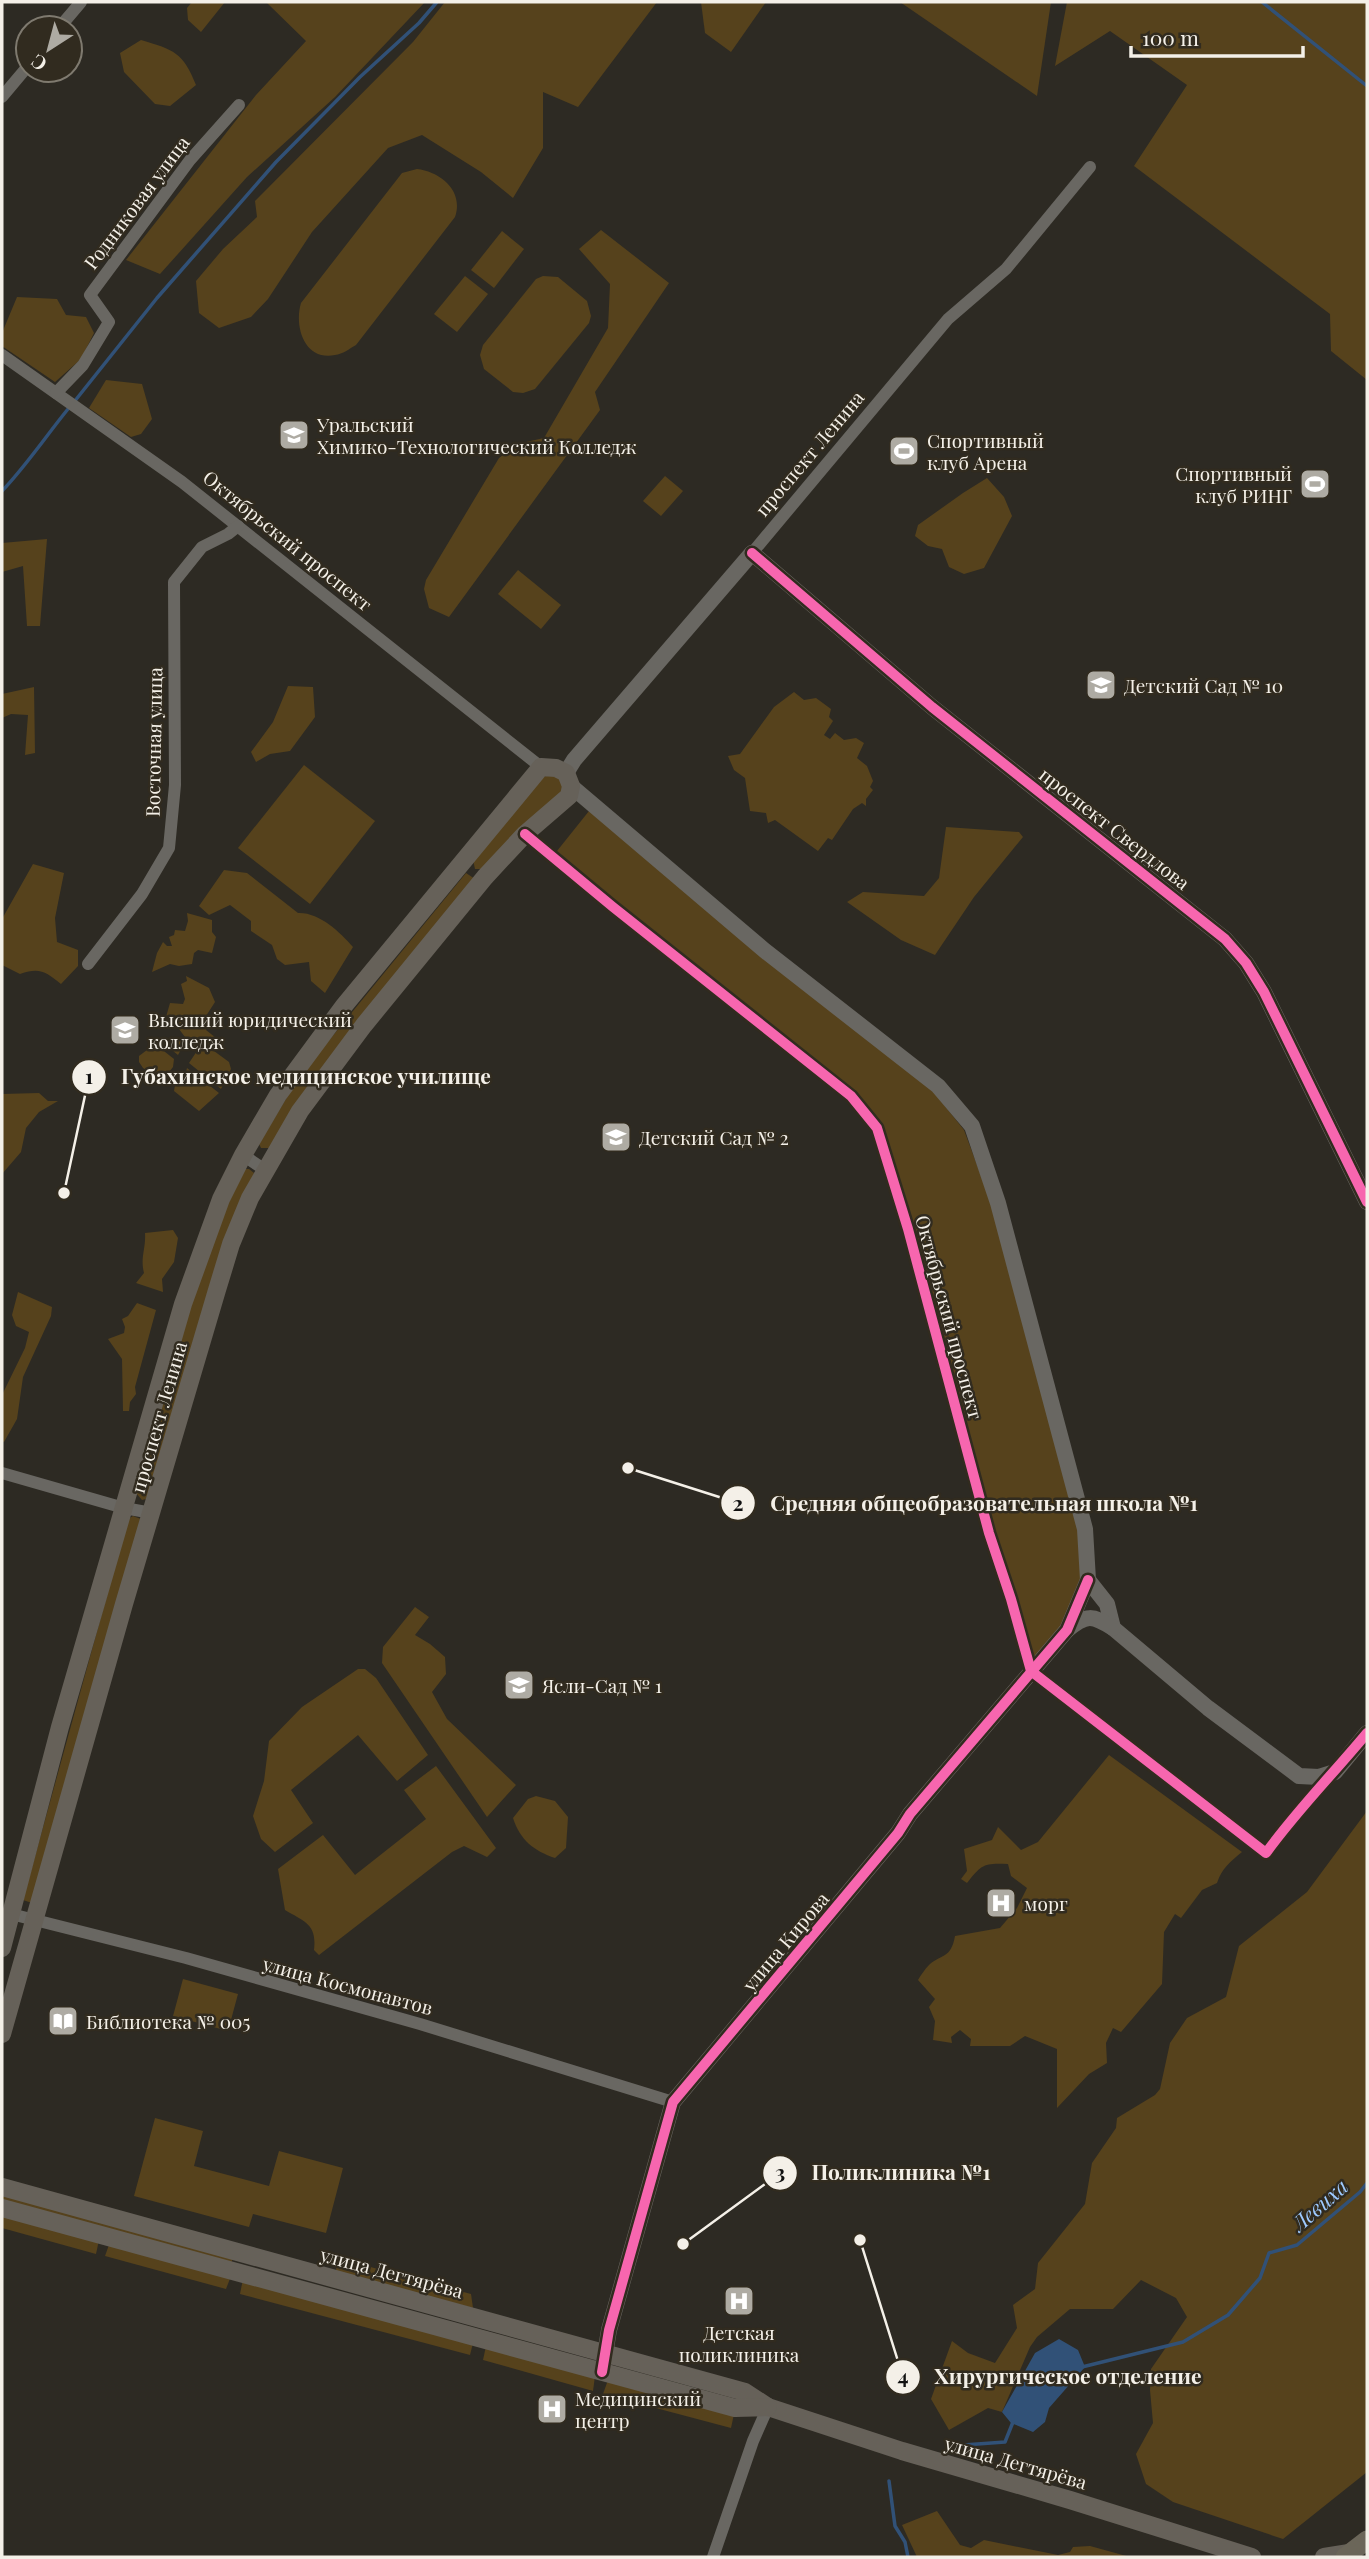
<svg xmlns="http://www.w3.org/2000/svg" width="1369" height="2559" viewBox="0 0 1369 2559" font-family="'Playfair Display',serif">
	<rect width="100%" height="100%" fill="#2d2a23"/>
	<g fill="#56421c">
		<polygon points="192,2 225,2 201,32 188,20 187,8"/>
		<polygon points="266,2 425,2 335,97 247,177 160,274 126,260 256,95 306,41"/>
		<polygon points="445,2 657,2 578,107 543,92 543,148 513,198 481,172 422,135 388,148 312,232 268,299 251,317 219,328 199,313 196,281 223,249 257,217 255,201 413,42"/>
		<polygon points="701,2 766,2 731,52 705,33"/>
		<polygon points="900,2 1051,2 1037,96"/>
		<polygon points="1067,2 1367,2 1367,380 1331,351 1330,314 1134,166 1187,85 1110,31 1055,66"/>
		<path d="M141 40C174 50 183 52 196 85L170 106 155 104 124 72 120 53Z"/>
		<path d="M417 169C441 172 464 191 455 217L356 345C349 349 343 354 335 355 304 361 294 326 301 303L402 173Z"/>
		<polygon points="601,230 669,283 595,392 600,410 449,617 429,608 424,589 426,580 499,458 517,444 544,438 608,328 610,284 579,249"/>
		<polygon points="502,231 524,249 494,288 471,270"/>
		<polygon points="465,276 488,294 457,332 434,314"/>
		<polygon points="543,276 558,277 587,301 591,316 589,323 535,389 523,393 513,392 484,369 480,355 483,345 536,279"/>
		<polygon points="17,297 57,299 66,315 86,317 94,333 81,359 55,382 2,346 2,333"/>
		<polygon points="106,380 142,384 152,419 141,434 131,437 89,408"/>
		<polygon points="665,476 683,491 661,516 643,501"/>
		<polygon points="987,478 1004,497 1012,516 984,568 964,574 949,567 942,549 928,546 915,536 918,525 963,493"/>
		<polygon points="47,539 40,626 27,626 23,566 2,572 2,543"/>
		<polygon points="518,570 561,605 541,629 498,594"/>
		<polygon points="288,686 313,687 315,717 290,751 270,754 256,762 251,752 273,722"/>
		<polygon points="34,687 35,753 25,755 28,715 11,714 2,718 2,694"/>
		<polygon points="794,692 804,700 816,698 831,709 829,717 833,721 824,735 830,739 835,733 844,740 856,738 864,743 857,758 867,766 873,781 870,787 873,790 866,799 866,806 862,803 853,809 832,840 828,838 818,851 775,820 768,823 766,813 750,811 745,778 734,770 728,756 740,754 774,707"/>
		<polygon points="304,765 375,821 310,904 238,848"/>
		<polygon points="551,775 561,779 564,791 483,869 475,869 473,860 542,777"/>
		<polygon points="589,811 933,1091 964,1130 999,1224 1083,1536 1081,1580 1061,1628 1031,1661 878,1125 553,856"/>
		<polygon points="946,827 1019,832 1023,837 974,897 935,955 901,940 847,902 863,892 924,896 939,878"/>
		<path d="M33 864 64 873 55 918 57 942 78 950V966L61 984C46 972 40 967 20 974L2 965V919Z"/>
		<path d="M224 870 247 873 298 913C319 912 340 932 353 947L325 993 311 981 309 962 285 965 277 959 272 945 251 931V921L230 905 209 915 199 906Z"/>
		<polygon points="466,873 475,879 270,1148 261,1148 259,1144 299,1077"/>
		<polygon points="187,913 212,920 212,932 216,937 212,953 198,950 194,953 192,964 179,966 170,964 152,972 157,953 163,942 167,946 172,946 169,937 174,935 175,930 185,931 188,921"/>
		<polygon points="186,976 209,988 215,1002 206,1016 206,1030 216,1038 214,1051 229,1062 231,1069 221,1089 189,1063 197,1051 194,1046 184,1044 178,1055 162,1042 171,1043 176,1039 185,1037 173,1021 166,1017 170,1003 183,1004 185,999 181,984 187,981"/>
		<polygon points="155,1044 174,1059 173,1067 162,1081 143,1068 139,1062 139,1056"/>
		<polygon points="187,1068 219,1093 199,1111 174,1091 175,1085 184,1079"/>
		<polygon points="39,1093 48,1101 58,1101 39,1112 26,1128 21,1152 2,1174 2,1094"/>
		<polygon points="243,1169 249,1169 254,1173 253,1178 146,1499 142,1500 136,1493 202,1266"/>
		<path d="M173 1230 178 1238 174 1262 162 1279 163 1292 136 1283 144 1273C140 1257 146 1249 145 1233Z"/>
		<polygon points="18,1292 52,1307 51,1316 23,1377 17,1419 4,1442 2,1441 2,1395 25,1348 29,1332 16,1326 12,1315"/>
		<polygon points="137,1303 156,1310 135,1387 136,1394 130,1402 129,1411 123,1411 122,1359 108,1339 124,1333 125,1327 122,1319 128,1316"/>
		<polygon points="133,1516 141,1519 32,1903 23,1900 128,1519"/>
		<polygon points="415,1607 429,1617 415,1635 430,1644 445,1657 446,1674 432,1692 447,1719 516,1785 487,1817 382,1663 383,1647"/>
		<polygon points="358,1669 365,1669 376,1678 428,1755 397,1781 358,1735 291,1790 313,1823 275,1852 261,1839 253,1816 264,1781 269,1741 302,1707"/>
		<path d="M1109 1755 1242 1852C1230 1862 1222 1868 1217 1883L1202 1890 1181 1918 1175 1914 1164 1932 1162 1984 1121 2032 1113 2028 1106 2043 1107 2063 1089 2074 1057 2108V2049L1025 2036 1010 2046H970L971 2039 960 2030 951 2037 952 2043 933 2040 935 2021 929 2007 935 1999 918 1980C921 1975 925 1969 929 1965 941 1954 951 1959 955 1936L1000 1928 1017 1908 1027 1888 1011 1876 1008 1864C984 1863 982 1864 967 1883L961 1879 967 1871 964 1849 992 1840 998 1827 1021 1850 1038 1842Z"/>
		<path d="M436 1766 496 1848 487 1857 464 1846 452 1852 319 1955 314 1950C317 1924 305 1922 285 1910L278 1869 323 1835 355 1875 426 1819 404 1790Z"/>
		<path d="M536 1796 555 1801 568 1817 566 1848 555 1858C534 1851 520 1840 513 1818L528 1799Z"/>
		<polygon points="1367,1811 1367,2472 1283,2539 1173,2502 1146,2484 1136,2454 1153,2423 1150,2390 1151,2369 1187,2317 1176,2298 1141,2280 1113,2309 1070,2309 1037,2337 1030,2347 1002,2412 988,2408 949,2430 931,2399 952,2341 968,2353 995,2363 1017,2328 1013,2305 1035,2289 1038,2263 1085,2204 1092,2163 1116,2128 1117,2118 1155,2095 1160,2089 1170,2043 1187,2018 1226,1997 1239,1946 1307,1892"/>
		<polygon points="183,1979 238,1994 228,2031 173,2016"/>
		<polygon points="155,2118 203,2131 194,2166 269,2186 279,2151 343,2168 326,2233 253,2214 249,2227 134,2196"/>
		<polygon points="2,2195 233,2258 231,2264 2,2202"/>
		<polygon points="2,2214 99,2240 96,2254 2,2228"/>
		<polygon points="110,2242 231,2276 226,2289 105,2256"/>
		<polygon points="337,2258 471,2294 473,2308 336,2272"/>
		<polygon points="243,2279 473,2343 470,2355 240,2294"/>
		<polygon points="486,2346 595,2376 593,2391 483,2360"/>
		<polygon points="608,2380 734,2414 731,2428 603,2394"/>
		<polygon points="937,2511 960,2545 971,2548 984,2540 1058,2555 1070,2552 1073,2547 1090,2546 1130,2557 917,2557 902,2525"/>
	</g>
	<polygon fill="#315177" points="1059,2339 1078,2350 1085,2367 1049,2408 1045,2422 1033,2432 1011,2423 1002,2412 1035,2353"/>
	<g fill="none" stroke-linecap="round" stroke-linejoin="round">
		<g stroke="#315177" stroke-width="3.5">
			<polyline points="1262,2 1367,86"/>
			<polyline points="74,402 157,298 276,162 360,77 419,23 437,2"/>
			<path d="M2 491C26 466 46 436 68 409"/>
			<polyline points="1082,2367 1183,2342 1228,2315 1260,2278 1269,2253 1297,2245 1360,2192 1367,2183"/>
			<polyline points="950,2446 1005,2442 1013,2422"/>
			<polyline points="889,2481 895,2526 905,2542 908,2557"/>
		</g>
		<g stroke="#696762" stroke-width="12">
			<polyline points="59,28 81,2"/>
			<polyline points="2,97 28,66"/>
			<polyline points="2,355 182,482 541,767"/>
			<polyline points="56,393 83,365 109,322 90,295 190,160 239,105"/>
			<polyline points="752,553 948,319 1006,269 1090,167"/>
			<polyline points="525,834 613,907 851,1096 877,1128 908,1229 989,1533 1011,1599 1031,1671 1266,1853 1283,1829 1335,1772"/>
			<polyline points="88,964 142,894 169,848 175,785 174,582 202,547 228,534 238,526"/>
			<polyline points="243,1155 265,1170"/>
			<polyline points="2,1473 124,1508 152,1513"/>
			<polyline points="11,1914 186,1958 420,2024 673,2102"/>
			<polyline points="713,2557 753,2441 768,2407"/>
		</g>
		<g stroke="#696762" stroke-width="16">
			<polyline points="566,773 574,760 752,553 932,707 1225,939 1246,963 1264,992 1367,1202"/>
			<polyline points="571,786 764,950 938,1086 972,1126 998,1203 1085,1529 1088,1580 1107,1604 1113,1628 1208,1708 1299,1776 1319,1777 1335,1772 1367,1733"/>
			<path d="M1067 1630C1087 1614 1092 1615 1113 1628"/>
			<polyline points="603,2366 609,2330 673,2102 898,1833 910,1814 1067,1630 1088,1580"/>
		</g>
		<g stroke="#666159" stroke-width="18">
			<polyline points="2,1948 60,1727 183,1304 221,1199 243,1155 278,1095 343,1007 541,767 556,768 566,773 571,786 569,796 525,834 485,877 364,1025 300,1111 250,1198 231,1244 217,1290 124,1604 2,2034"/>
			<polyline points="2,2187 745,2392 768,2407 902,2451 1070,2500 1252,2557"/>
			<polyline points="2,2208 735,2408 768,2407"/>
			<polyline points="1324,2557 1349,2553"/>
		</g>
		<polyline stroke="#6b6659" stroke-width="19" points="1345,2557 1367,2540"/>
		<g stroke="#312b1f" stroke-width="15">
			<g id="cycleway">
				<polyline points="752,553 932,707 1225,939 1246,963 1264,992 1367,1202"/>
				<path d="M525 834 613 907 851 1096 877 1128 908 1229 989 1533 1011 1599 1031 1671 1266 1853C1297 1810 1334 1773 1367 1733"/>
				<polyline points="602,2372 609,2330 673,2102 898,1833 910,1814 1067,1630 1088,1580"/>
			</g>
		</g>
		<use href="#cycleway" stroke="#f766af" stroke-width="10"/>
	</g>
	<defs>
		<g id="university-square" transform="scale(1.575)"><rect x="-9" y="-9" width="18" height="18" rx="4" fill="#aeaba3" stroke="#312b1f"/><path d="M0-5L7-2L0 1L-7-2ZM-4 1L0 2.5L4 1V4Q0 6-4 4Z" fill="#fff"/></g>
		<g id="stadium-square" transform="scale(1.575)"><rect x="-9" y="-9" width="18" height="18" rx="4" fill="#aeaba3" stroke="#312b1f"/><path d="M0-5a6.5 5 0 1 0 0 10a6.5 5 0 1 0 0-10ZM-3.5-1.8h7v3.6h-7Z" fill="#fff"/></g>
		<g id="school-square" transform="scale(1.575)"><rect x="-9" y="-9" width="18" height="18" rx="4" fill="#aeaba3" stroke="#312b1f"/><path d="M0-5L7-2L0 1L-7-2ZM-4 1L0 2.5L4 1V4Q0 6-4 4Z" fill="#fff"/></g>
		<g id="hospital-square" transform="scale(1.575)"><rect x="-9" y="-9" width="18" height="18" rx="4" fill="#aeaba3" stroke="#312b1f"/><path d="M-5-5h3v3.5h4V-5h3V5h-3V1.5h-4V5h-3Z" fill="#fff"/></g>
		<g id="library-square" transform="scale(1.575)"><rect x="-9" y="-9" width="18" height="18" rx="4" fill="#aeaba3" stroke="#312b1f"/><path d="M-6-4Q-3-5.5-.7-3.5V5Q-3 3-6 4ZM6-4Q3-5.5 .7-3.5V5Q3 3 6 4Z" fill="#fff"/></g>
	</defs>
	<g fill-rule="evenodd">
		<use href="#university-square" x="294" y="435"/>
		<use href="#stadium-square" x="904" y="451"/>
		<use href="#stadium-square" x="1315" y="484"/>
		<use href="#school-square" x="1101" y="685"/>
		<use href="#university-square" x="125" y="1030"/>
		<use href="#school-square" x="616" y="1137"/>
		<use href="#school-square" x="519" y="1685"/>
		<use href="#hospital-square" x="1001" y="1903"/>
		<use href="#library-square" x="63" y="2021"/>
		<use href="#hospital-square" x="739" y="2301"/>
		<use href="#hospital-square" x="552" y="2409"/>
	</g>
	<g text-anchor="middle" dominant-baseline="central" stroke-width="5" stroke-linejoin="round" paint-order="stroke">
		<g font-size="19" fill="#f4f0e8" stroke="#312b1f">
			<text transform="translate(136 202) rotate(-53)">Родниковая улица</text>
			<text transform="translate(809 453) rotate(-50)">проспект Ленина</text>
			<text transform="translate(288 540) rotate(39)">Октябрьский проспект</text>
			<text transform="translate(153 742) rotate(-89)">Восточная улица</text>
			<text transform="translate(1115 828) rotate(38)">проспект Свердлова</text>
			<text transform="translate(950 1317) rotate(75)">Октябрьский проспект</text>
			<text transform="translate(158 1417) rotate(-74)">проспект Ленина</text>
			<text transform="translate(785 1941) rotate(-50)">улица Кирова</text>
			<text transform="translate(348 1985) rotate(15)">улица Космонавтов</text>
			<text transform="translate(392 2272) rotate(15)">улица Дегтярёва</text>
			<text transform="translate(1016 2462) rotate(16)">улица Дегтярёва</text>
		</g>
		<g font-size="19" fill="#f4f0e8" stroke="#312b1f" text-anchor="start">
			<text x="317" y="424">Уральский<tspan x="317" dy="22">Химико-Технологический Колледж</tspan></text>
			<text x="927" y="440">Спортивный<tspan x="927" dy="22">клуб Арена</tspan></text>
			<text x="1292" y="473" text-anchor="end">Спортивный<tspan x="1292" dy="22">клуб РИНГ</tspan></text>
			<text x="1124" y="685">Детский Сад № 10</text>
			<text x="148" y="1019">Высший юридический<tspan x="148" dy="22">колледж</tspan></text>
			<text x="639" y="1137">Детский Сад № 2</text>
			<text x="542" y="1685">Ясли-Сад № 1</text>
			<text x="1024" y="1903">морг</text>
			<text x="86" y="2021">Библиотека № 005</text>
			<text x="739" y="2332" text-anchor="middle">Детская<tspan x="739" dy="22">поликлиника</tspan></text>
			<text x="575" y="2398">Медицинский<tspan x="575" dy="22">центр</tspan></text>
		</g>
		<g font-size="21" font-style="italic" fill="#9ecaff" stroke="#312b1f">
			<text transform="translate(1319 2204) rotate(-41)">Левиха</text>
		</g>
	</g>
	<path fill="none" stroke="#f4f0e8" stroke-width="2.5" d="M64 1193L89 1077M628 1468L738 1503M683 2244L780 2173M860 2240L903 2377"/>
	<g fill="#f4f0e8" stroke="#312b1f" stroke-width="2.5">
		<circle cx="64" cy="1193" r="7"/>
		<circle cx="628" cy="1468" r="7"/>
		<circle cx="683" cy="2244" r="7"/>
		<circle cx="860" cy="2240" r="7"/>
		<circle cx="89" cy="1077" r="18"/>
		<circle cx="738" cy="1503" r="18"/>
		<circle cx="780" cy="2173" r="18"/>
		<circle cx="903" cy="2377" r="18"/>
	</g>
	<g font-size="21" text-anchor="middle" font-weight="bold" fill="#111">
		<text x="89" y="1084">1</text>
		<text x="738" y="1511">2</text>
		<text x="780" y="2180">3</text>
		<text x="903" y="2384">4</text>
	</g>
	<g font-size="21" text-anchor="middle" font-weight="bold" fill="#f4f0e8" stroke="#312b1f" stroke-width="5" stroke-linejoin="round" paint-order="stroke">
		<text x="306" y="1084">Губахинское медицинское училище</text>
		<text x="984" y="1511">Средняя общеобразовательная школа №1</text>
		<text x="901" y="2180">Поликлиника №1</text>
		<text x="1068" y="2384">Хирургическое отделение</text>
	</g>
	<rect width="1369" height="2559" fill="none" stroke="#f4f0e8" stroke-width="7"/>
	<g transform="translate(49 49) rotate(216)"><circle r="33" fill="#312b1f" stroke="#7f7a6f" stroke-width="2"/>
	<path d="M0-5L12 26L0 18L-12 26Z" fill="#aeaba3"/>
	<text y="-10" font-size="19" font-weight="bold" text-anchor="middle" fill="#f4f0e8">С</text>
	</g>
	<path d="M1131 46v10h172v-10" fill="none" stroke="#f4f0e8" stroke-width="3.5"/>
	<text x="1142" y="46" font-size="21" fill="#f4f0e8" stroke="#312b1f" stroke-width="5" paint-order="stroke">100 m</text>
</svg>
